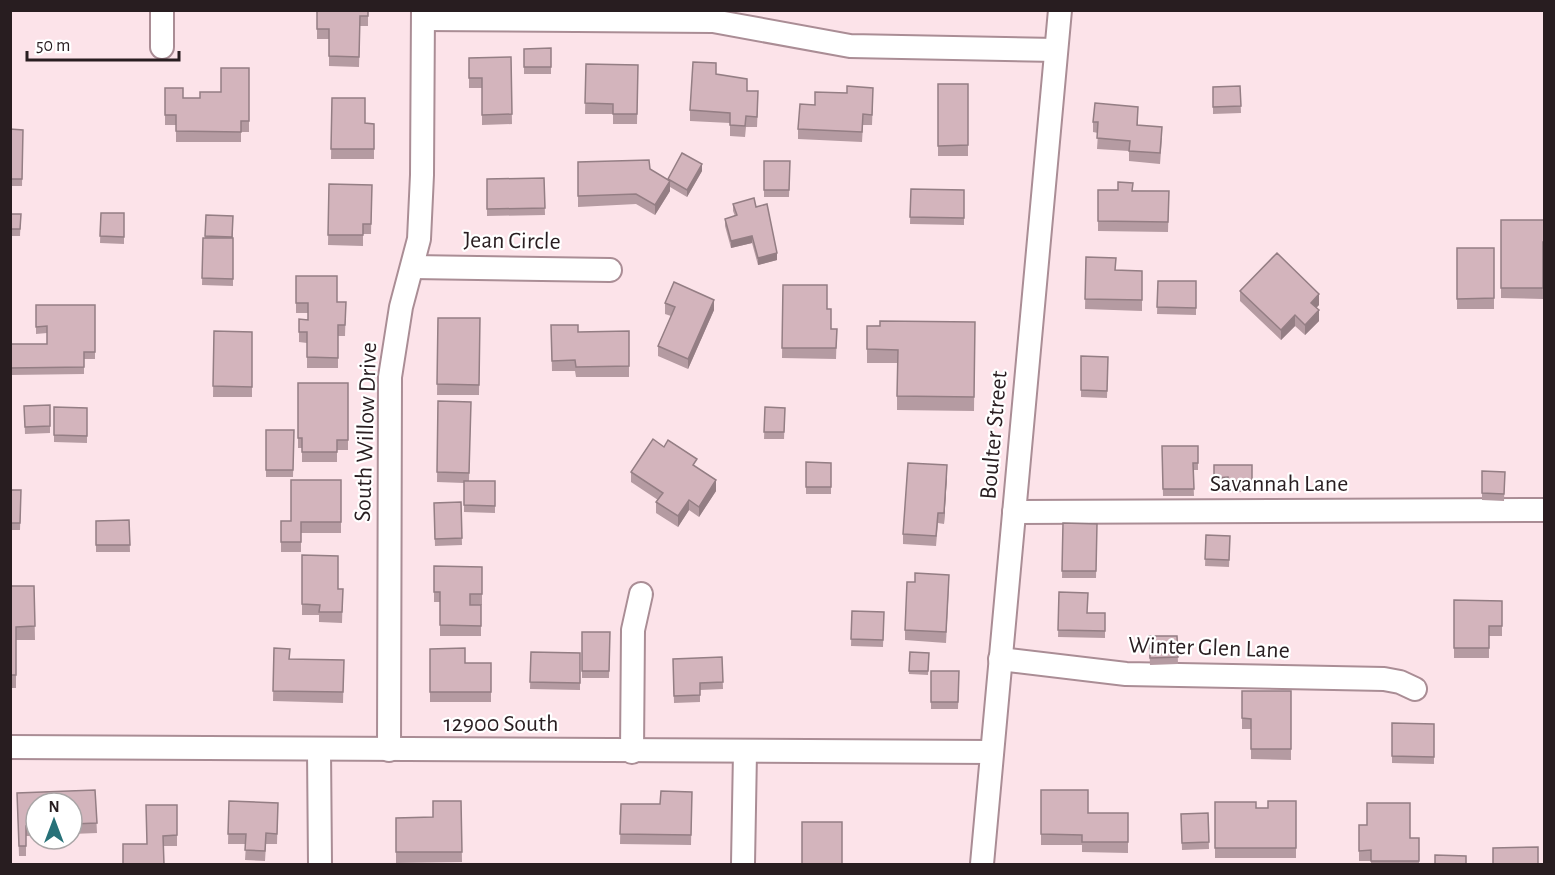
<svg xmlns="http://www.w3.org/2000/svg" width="1555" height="875" viewBox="0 0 1555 875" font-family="'Alegreya Sans',sans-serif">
	<rect width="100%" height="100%" fill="#fce3e9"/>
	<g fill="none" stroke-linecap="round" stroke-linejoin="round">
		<g stroke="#aa8d95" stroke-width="26">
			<g id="street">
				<polyline points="423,19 713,21 850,46 1056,50"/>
				<polyline points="162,47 162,10"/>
				<polyline points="413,267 610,270"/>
				<polyline points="1014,512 1544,510"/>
				<polyline points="1000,659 1126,674 1384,679 1400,682 1415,689"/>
				<polyline points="10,747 992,752"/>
				<polyline points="319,750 320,864"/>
				<polyline points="389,750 390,377 401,307 419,239 422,175 423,10"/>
				<polyline points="632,752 633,630 641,594"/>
				<polyline points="743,864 745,752"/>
				<polyline points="982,864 1060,10"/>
			</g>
		</g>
		<use href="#street" stroke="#fff" stroke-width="22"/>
	</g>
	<g fill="#b59ba2">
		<polygon points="317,10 368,10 368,26 360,26 359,67 329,66 329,39 317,39"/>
		<polygon points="551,48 551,74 524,74 524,49"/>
		<polygon points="511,57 512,124 482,125 482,88 469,88 469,58"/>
		<polygon points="586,64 638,65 637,124 613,124 613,114 585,114"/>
		<polygon points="249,68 249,132 241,132 241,142 176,142 176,125 165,125 165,88 183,98 200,98 221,92"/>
		<polygon points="716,74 747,91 758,102 757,127 746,127 745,137 730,136 730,123 690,121 690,110"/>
		<rect x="938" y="84" width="30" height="72"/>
		<polygon points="1240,86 1241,113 1213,114 1213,87"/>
		<polygon points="332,98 365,123 374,124 374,159 331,159"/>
		<polygon points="873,98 872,125 863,125 862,142 798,139 798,129 815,105"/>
		<polygon points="1138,117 1138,125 1162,138 1160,164 1129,161 1129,151 1097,149 1098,133 1093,132 1093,122"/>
		<polygon points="10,129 23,130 22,186 10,186"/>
		<polygon points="764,161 790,161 789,197 764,197"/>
		<polygon points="578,162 650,169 668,180 702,171 687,197 670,187 670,191 655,215 636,204 578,207"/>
		<polygon points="544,178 545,215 487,216 487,179"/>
		<polygon points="329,184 372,185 371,234 363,234 363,246 328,245"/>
		<polygon points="911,189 964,190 964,225 910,224"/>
		<polygon points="1098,190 1169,191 1168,232 1098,231"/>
		<polygon points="733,204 756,207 777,260 758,265 752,243 731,248 725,226 725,219 735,216 733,211"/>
		<polygon points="101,213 124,213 124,244 100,243"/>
		<polygon points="10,214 21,214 20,236 10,236"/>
		<polygon points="206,215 233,216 233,286 202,285 203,238 205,238"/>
		<polygon points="1501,220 1545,220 1543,299 1501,298"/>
		<rect x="1457" y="248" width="37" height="61"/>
		<polygon points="1086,257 1116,270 1142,271 1142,311 1085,309"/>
		<polygon points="296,276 337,302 346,302 345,336 338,336 338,368 307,368 307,343 299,342 299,319 308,320 308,313 296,313"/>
		<polygon points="1158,281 1196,281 1196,315 1157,314"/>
		<polygon points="783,285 827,309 831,329 837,329 836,359 782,358"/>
		<polygon points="1240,291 1319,305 1316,308 1319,321 1305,335 1295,326 1281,340 1240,301"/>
		<polygon points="665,303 714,310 688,369 658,356 658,346 671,316 665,314"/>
		<polygon points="36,305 95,305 95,359 84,359 84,374 10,375 10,344 47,344 47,333 36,334"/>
		<polygon points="438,318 480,318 479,395 437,395"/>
		<polygon points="975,322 974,411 897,410 897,363 867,363 867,326"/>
		<polygon points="551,325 578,332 629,331 629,377 576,377 575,371 552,371"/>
		<polygon points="214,331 252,332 252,397 213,397"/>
		<polygon points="1081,356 1108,357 1107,398 1081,397"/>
		<polygon points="298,383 348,383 348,450 337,450 337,462 302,462 302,448 298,448"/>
		<polygon points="438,401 471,402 469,481 495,481 495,513 464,512 464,483 437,482"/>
		<polygon points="50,405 50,433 25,434 24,406"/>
		<polygon points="54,407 87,408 87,443 54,442"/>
		<polygon points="765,407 785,408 784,439 764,439"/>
		<polygon points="266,430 294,430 293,477 266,477"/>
		<polygon points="1162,446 1198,446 1198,470 1193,470 1194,496 1163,496"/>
		<polygon points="806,462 831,463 831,494 806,494"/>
		<polygon points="1214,465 1252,465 1252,492 1228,492 1228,484 1214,485"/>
		<polygon points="697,467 716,491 699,517 689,510 678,527 656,513 656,502 658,500 631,482 631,472"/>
		<polygon points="1482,471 1505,472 1504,501 1482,500"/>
		<polygon points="947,475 944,524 938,523 936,546 903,544 903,534"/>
		<polygon points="341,480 341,533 301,533 301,552 281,552 281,521 291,521"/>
		<polygon points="10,490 21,490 20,530 10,530"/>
		<polygon points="461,502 462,545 435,546 434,503"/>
		<polygon points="129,520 130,552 96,552 96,521"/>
		<polygon points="1063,523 1097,524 1096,578 1062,578"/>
		<polygon points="1206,535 1230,536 1229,567 1205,566"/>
		<polygon points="302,555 338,589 343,589 342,623 319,622 319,615 302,615"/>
		<polygon points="434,566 482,567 482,605 470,604 481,605 481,636 440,636 440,602 434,602"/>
		<polygon points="915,582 949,585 946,643 905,640 905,630"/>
		<polygon points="10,586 34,586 35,640 16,640 16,688 10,688"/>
		<polygon points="1059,592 1087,613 1105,613 1105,638 1058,637"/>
		<polygon points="1454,600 1502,601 1502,636 1489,636 1489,658 1454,658"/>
		<polygon points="852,611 884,612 883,647 851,646"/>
		<polygon points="582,632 610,632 609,678 582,678"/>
		<polygon points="1149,636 1177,636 1178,664 1150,665"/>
		<polygon points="274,648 290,659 344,660 343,703 273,701"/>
		<polygon points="430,649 465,663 491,663 491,702 430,702"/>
		<polygon points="531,652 580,653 580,690 530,689"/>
		<polygon points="910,652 929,653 928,675 909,674"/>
		<polygon points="722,657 723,689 700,690 700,702 674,703 673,659"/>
		<polygon points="931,671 959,671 958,709 931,709"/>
		<polygon points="1242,691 1291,691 1291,760 1251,759 1251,729 1242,729"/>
		<polygon points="1392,723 1434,724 1434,764 1392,763"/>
		<polygon points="95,790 97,833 72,834 72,803 36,803 36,836 26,836 26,856 19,856 17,793"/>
		<polygon points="1041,790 1088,813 1128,813 1128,853 1082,852 1082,845 1041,845"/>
		<polygon points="692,792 691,845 620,844 621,804 660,804"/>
		<polygon points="229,801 278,803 277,844 266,844 265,861 245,860 246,844 228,844"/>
		<polygon points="461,801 462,862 396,863 396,818 433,817"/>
		<polygon points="1296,801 1296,858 1215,858 1215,802 1256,808 1268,808"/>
		<polygon points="177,805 177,846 164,846 147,844"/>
		<polygon points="1208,813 1209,849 1182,850 1181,814"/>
		<polygon points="1359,825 1367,825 1410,838 1419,838 1419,864 1371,864 1371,861 1359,861"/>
	</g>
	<g fill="#947e84">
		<polygon points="702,164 702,171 687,197 687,190"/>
		<polygon points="670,181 670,191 655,215 655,205"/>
		<polygon points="752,236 752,243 731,248 731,241"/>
		<polygon points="777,253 777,260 758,265 758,258"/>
		<polygon points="1319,294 1319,305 1311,313 1311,303"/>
		<polygon points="714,300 714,310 688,369 688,359"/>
		<polygon points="1319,310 1319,321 1305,335 1305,325"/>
		<polygon points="1295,315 1295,326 1281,340 1281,330"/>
		<polygon points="947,465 947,475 944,524 944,513"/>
		<polygon points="716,480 716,491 699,517 699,507"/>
		<polygon points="689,500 689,510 678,527 678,516"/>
	</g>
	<g fill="#d3b4bc" stroke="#947e84" stroke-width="1.5">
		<polygon points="317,10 368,10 368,16 360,16 359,57 329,56 329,29 317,29"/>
		<polygon points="551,48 551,67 524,67 524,49"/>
		<polygon points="511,57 512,114 482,115 482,78 469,78 469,58"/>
		<polygon points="693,62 716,63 716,74 747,79 747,91 758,91 757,117 746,116 745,126 730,125 730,113 690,110"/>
		<polygon points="586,64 638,65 637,114 613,114 613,104 585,103"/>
		<polygon points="221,68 249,68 249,121 241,121 241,132 176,131 176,115 165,115 165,88 183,88 183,98 200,98 200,92 221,92"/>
		<polygon points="938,84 968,84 968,145 938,146"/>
		<polygon points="847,86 873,88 872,115 863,114 862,132 798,129 800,104 815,105 815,92 847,93"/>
		<polygon points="1240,86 1241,106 1213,107 1213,87"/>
		<polygon points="332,98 365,98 365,123 374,124 374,149 331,149"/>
		<polygon points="1095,103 1138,107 1137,125 1162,127 1160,153 1129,151 1130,141 1097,138 1098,122 1093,122"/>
		<polygon points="10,129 23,130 22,179 10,179"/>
		<polygon points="682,153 702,164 687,190 668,179"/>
		<polygon points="649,160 650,169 670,181 655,205 636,194 578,196 578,162"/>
		<polygon points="764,161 790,161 789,190 764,190"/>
		<polygon points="544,178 545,208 487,209 487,179"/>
		<polygon points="1118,182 1133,183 1132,191 1169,191 1168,222 1098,221 1098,190 1118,190"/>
		<polygon points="329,184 372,185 371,224 363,224 363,235 328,235"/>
		<polygon points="911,189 964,190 964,218 910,217"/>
		<polygon points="754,198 756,207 767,204 777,253 758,258 752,236 731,241 725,219 737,215 733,204"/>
		<polygon points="101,213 124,213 124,237 100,236"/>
		<polygon points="10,214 21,214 20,229 10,229"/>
		<polygon points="206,215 233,216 232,237 205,236"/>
		<polygon points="1501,220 1545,220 1545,242 1543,242 1543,288 1501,288"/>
		<polygon points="203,238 233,238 233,279 202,278"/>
		<polygon points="1457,248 1494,248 1494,298 1457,299"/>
		<polygon points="1277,253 1319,294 1311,303 1319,310 1305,325 1295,315 1281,330 1240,291"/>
		<polygon points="1086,257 1116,258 1115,270 1142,271 1142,300 1085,299"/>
		<polygon points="296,276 337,276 337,302 346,302 345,325 338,325 338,358 307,357 307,332 299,332 299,319 308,320 308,303 296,303"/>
		<polygon points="1158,281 1196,281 1196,308 1157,307"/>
		<polygon points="674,282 714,300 688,359 658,346 675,307 665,303"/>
		<polygon points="783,285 827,285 827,309 831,309 831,329 837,329 836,348 782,348"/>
		<polygon points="36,305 95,305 95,352 84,352 84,367 10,368 10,344 47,344 47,326 36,327"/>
		<polygon points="438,318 480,318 479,385 437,384"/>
		<polygon points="880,321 975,322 974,397 897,396 898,350 867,349 867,326 880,326"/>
		<polygon points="551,325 578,325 578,332 629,331 629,366 576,367 575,360 552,361"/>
		<polygon points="214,331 252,332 252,387 213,386"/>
		<polygon points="1081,356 1108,357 1107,391 1081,390"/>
		<polygon points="298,383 348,383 348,440 337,440 337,452 302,452 302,438 298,438"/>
		<polygon points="438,401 471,402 469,473 437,472"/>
		<polygon points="50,405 50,426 25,427 24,406"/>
		<polygon points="54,407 87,408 87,436 54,435"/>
		<polygon points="765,407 785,408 784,432 764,432"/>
		<polygon points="266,430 294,430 293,470 266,470"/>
		<polygon points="653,439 664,447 668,440 697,459 693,465 716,480 699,507 689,500 678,516 656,502 663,493 631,472"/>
		<polygon points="1162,446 1198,446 1198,463 1193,463 1194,489 1163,489"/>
		<polygon points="806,462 831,463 831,487 806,487"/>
		<polygon points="908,463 947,465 944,513 938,513 936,536 903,534"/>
		<polygon points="1214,465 1252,465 1252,485 1228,485 1228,477 1214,478"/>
		<polygon points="1482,471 1505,472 1504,494 1482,493"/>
		<polygon points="291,480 341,480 341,522 301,522 301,542 281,542 281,521 291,521"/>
		<polygon points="464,481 495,481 495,506 464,505"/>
		<polygon points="10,490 21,490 20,523 10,523"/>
		<polygon points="461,502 462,538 435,539 434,503"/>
		<polygon points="129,520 130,545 96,545 96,521"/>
		<polygon points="1063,523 1097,524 1096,571 1062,571"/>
		<polygon points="1206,535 1230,536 1229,560 1205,559"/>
		<polygon points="302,555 338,556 338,589 343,589 342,612 319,612 320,605 302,604"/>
		<polygon points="434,566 482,567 482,594 470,594 470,605 481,605 481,626 440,625 440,592 434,592"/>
		<polygon points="915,573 949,575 946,632 905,630 907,582 915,582"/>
		<polygon points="10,586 34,586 35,626 16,627 16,675 10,675"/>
		<polygon points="1059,592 1088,593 1087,613 1105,613 1105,631 1058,630"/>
		<polygon points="1454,600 1502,601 1502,626 1489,626 1489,648 1454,648"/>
		<polygon points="852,611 884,612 883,640 851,639"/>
		<polygon points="582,632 610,632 609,671 582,671"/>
		<polygon points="1149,636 1177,636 1178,657 1150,658"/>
		<polygon points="274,648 290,649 289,659 344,660 343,692 273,691"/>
		<polygon points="465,648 465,663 491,663 491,692 430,692 430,649"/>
		<polygon points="531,652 580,653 580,683 530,682"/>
		<polygon points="910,652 929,653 928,671 909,671"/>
		<polygon points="722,657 723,682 700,683 700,695 674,696 673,659"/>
		<polygon points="931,671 959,671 958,702 931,702"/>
		<polygon points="1242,691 1291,691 1291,749 1251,749 1251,719 1242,718"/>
		<polygon points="1392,723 1434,724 1434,757 1392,756"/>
		<polygon points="95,790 97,823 72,824 72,803 36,803 36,825 26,826 26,846 19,846 17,793"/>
		<polygon points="1041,790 1088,790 1088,813 1128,813 1128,842 1082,842 1082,835 1041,834"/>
		<polygon points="661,791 692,792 691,835 620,834 621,804 660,804"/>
		<polygon points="229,801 278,803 277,834 266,833 265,851 245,850 246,834 228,834"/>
		<polygon points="433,801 461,801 462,852 396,852 396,818 433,817"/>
		<polygon points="1268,801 1296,801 1296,848 1215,848 1215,802 1256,802 1256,808 1268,808"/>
		<polygon points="1367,803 1410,803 1410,838 1419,838 1419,861 1371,861 1371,850 1359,851 1359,825 1367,825"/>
		<polygon points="146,805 177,805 177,835 163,836 164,864 123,864 123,844 147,844"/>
		<polygon points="1208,813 1209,842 1182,843 1181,814"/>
		<rect x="802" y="822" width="40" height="42"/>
		<polygon points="1538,847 1538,864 1493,864 1493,848"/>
		<polygon points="1435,855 1466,856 1466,864 1435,864"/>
	</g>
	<g text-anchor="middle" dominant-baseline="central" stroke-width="4.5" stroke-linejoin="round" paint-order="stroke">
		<g font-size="24" fill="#281d20" stroke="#fff">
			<text transform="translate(512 241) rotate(1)">Jean Circle</text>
			<text transform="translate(366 432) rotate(-88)">South Willow Drive</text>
			<text transform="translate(994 435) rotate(-85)">Boulter Street</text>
			<text x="1279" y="484">Savannah Lane</text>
			<text transform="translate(1209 648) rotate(2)">Winter Glen Lane</text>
			<text x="501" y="724">12900 South</text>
		</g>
	</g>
	<rect width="1555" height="875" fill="none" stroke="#281d20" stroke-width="24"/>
	<g transform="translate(54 821)"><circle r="28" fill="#ffffff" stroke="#a9a5a6" stroke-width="1.5"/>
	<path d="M0-4.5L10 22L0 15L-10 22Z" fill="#277178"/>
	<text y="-9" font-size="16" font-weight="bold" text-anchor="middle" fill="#281d20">N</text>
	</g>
	<path d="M27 51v9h152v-9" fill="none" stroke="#281d20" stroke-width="3"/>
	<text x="36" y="51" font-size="18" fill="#281d20" stroke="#ffffff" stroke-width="4.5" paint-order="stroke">50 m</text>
</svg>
